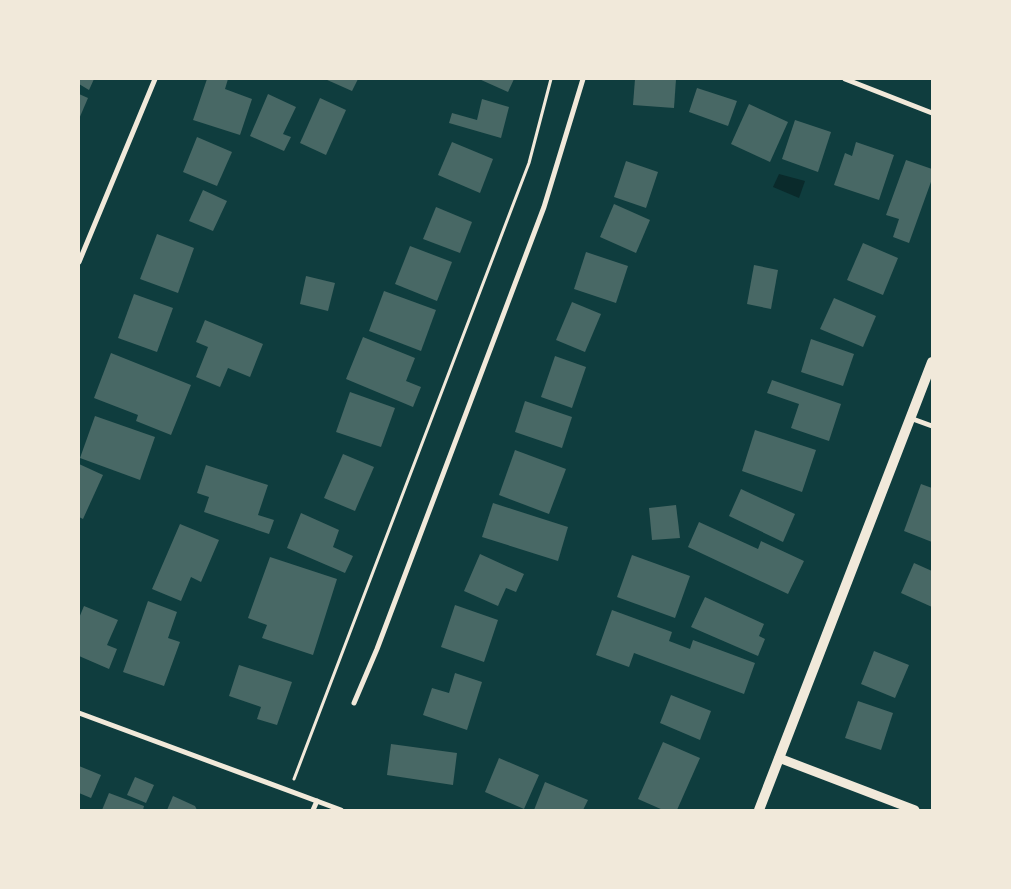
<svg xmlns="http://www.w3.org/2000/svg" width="1011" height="889" viewBox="0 0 1011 889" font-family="Merriweather,serif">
	<rect width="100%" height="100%" fill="#0f3d3e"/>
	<polygon fill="#0a2a2b" points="779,174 805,181 799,198 773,187"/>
	<g fill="#486865">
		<polygon points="79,79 94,79 89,90 79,84"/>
		<polygon points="207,79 228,79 225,89 252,99 240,135 193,120"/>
		<polygon points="325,79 358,79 352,91"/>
		<polygon points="479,79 514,79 508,92"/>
		<polygon points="635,79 676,79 674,108 633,105"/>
		<polygon points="697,88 737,101 728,126 689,112"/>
		<polygon points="79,94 88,98 79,119"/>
		<polygon points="268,94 296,107 283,134 291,137 284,151 250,136"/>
		<polygon points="320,98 346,110 326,155 300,143"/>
		<polygon points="482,99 509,107 501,138 449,123 452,113 477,120"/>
		<polygon points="749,104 788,122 770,162 731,144"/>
		<polygon points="795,120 831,132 818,172 782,159"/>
		<polygon points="197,137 232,152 217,186 183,172"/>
		<polygon points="452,142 493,159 480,193 438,175"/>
		<polygon points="856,142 894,155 879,200 834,185 845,153 852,156"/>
		<polygon points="906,160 932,169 932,179 909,243 893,237 899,219 886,215"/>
		<polygon points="626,161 658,172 646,208 614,197"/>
		<polygon points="203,190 227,201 213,231 189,221"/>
		<polygon points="614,204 650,220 636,253 600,237"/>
		<polygon points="436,207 472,222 460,253 423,239"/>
		<polygon points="157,234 194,248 178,293 140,279"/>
		<polygon points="863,243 898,258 883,295 847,280"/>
		<polygon points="410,246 452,262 437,301 395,284"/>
		<polygon points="586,252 628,266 616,303 574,289"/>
		<polygon points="754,265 778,270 771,309 747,304"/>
		<polygon points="306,276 335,283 328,311 300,304"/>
		<polygon points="384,291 436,310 421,351 369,331"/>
		<polygon points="134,294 173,308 157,352 118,338"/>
		<polygon points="834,298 876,316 863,347 820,329"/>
		<polygon points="572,302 601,314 585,352 556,340"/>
		<polygon points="205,320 263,344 250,377 228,368 220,387 196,377 208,347 196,342"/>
		<polygon points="363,337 415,358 406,381 421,387 413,407 346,379"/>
		<polygon points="811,339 854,354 843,386 801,372"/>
		<polygon points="111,353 191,385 171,435 136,421 138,415 94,398"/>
		<polygon points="555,356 586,367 572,408 541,397"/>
		<polygon points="772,380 841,404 829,441 791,428 799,404 767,393"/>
		<polygon points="350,392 395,408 381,447 336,432"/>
		<polygon points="525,401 572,417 562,448 515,432"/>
		<polygon points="95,416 155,437 140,480 80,458"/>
		<polygon points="755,430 816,450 802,492 742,471"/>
		<polygon points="515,450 566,469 549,514 499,495"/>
		<polygon points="343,454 374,467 355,511 324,498"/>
		<polygon points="79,464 103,475 83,519 79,517"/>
		<polygon points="206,465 268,485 258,515 274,520 269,534 204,512 209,497 197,493"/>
		<polygon points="921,484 932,488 932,542 904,531"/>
		<polygon points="741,489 795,514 783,542 729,516"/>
		<polygon points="493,503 568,527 558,561 482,537"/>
		<polygon points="676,505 680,538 652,540 649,508"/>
		<polygon points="301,513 339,530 333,547 353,556 345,573 287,548"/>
		<polygon points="699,522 758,549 761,541 804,561 788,594 688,547"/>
		<polygon points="180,524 219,540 201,582 191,577 181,601 152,589"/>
		<polygon points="480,554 524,574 516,592 506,588 498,606 464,591"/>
		<polygon points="632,555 690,576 675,618 617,597"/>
		<polygon points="270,557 337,579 313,655 262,638 267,625 248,618"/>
		<polygon points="914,563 932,571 932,607 901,593"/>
		<polygon points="705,597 764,624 759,636 765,639 758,656 691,627"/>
		<polygon points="148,601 177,612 168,638 180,642 164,686 123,672"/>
		<polygon points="455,605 498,620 484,662 441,647"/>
		<polygon points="84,606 118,620 107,645 117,649 109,669 79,656 79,618"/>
		<polygon points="612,610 672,632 669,641 690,649 693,640 755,663 744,694 634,653 629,667 596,655"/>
		<polygon points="874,651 909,665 895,698 861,684"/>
		<polygon points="239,665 292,682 277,725 257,719 261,707 229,696"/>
		<polygon points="455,673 482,682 467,730 423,715 432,688 449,693"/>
		<polygon points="671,695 711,711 700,740 660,723"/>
		<polygon points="858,701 893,713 881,750 845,738"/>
		<polygon points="663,742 700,758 677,810 663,810 638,799"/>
		<polygon points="391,744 457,753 453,785 387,775"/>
		<polygon points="499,758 539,775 524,809 485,792"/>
		<polygon points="79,766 101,775 91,798 79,793"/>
		<polygon points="135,777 154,785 146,803 127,795"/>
		<polygon points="545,782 588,800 583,810 534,810"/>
		<polygon points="109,793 144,806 143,810 102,810"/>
		<polygon points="173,796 195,806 197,810 167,810"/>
	</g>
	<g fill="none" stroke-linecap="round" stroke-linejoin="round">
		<polyline stroke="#f1e9da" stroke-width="3" points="294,779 529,163 551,79"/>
		<g stroke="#f1e9da" stroke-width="5">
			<polyline points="845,79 932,113"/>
			<polyline points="79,262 155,79"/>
			<polyline points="910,418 932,426"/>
			<polyline points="354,703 377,649 544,207 583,79"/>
			<polyline points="79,713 341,810"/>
			<polyline points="313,810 317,801"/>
		</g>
		<polyline stroke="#f1e9da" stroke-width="9" points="779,758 915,810"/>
		<polyline stroke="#f1e9da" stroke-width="10" points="759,810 932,362"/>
	</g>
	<rect width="1011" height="889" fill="none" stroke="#f1e9da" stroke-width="160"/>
</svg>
